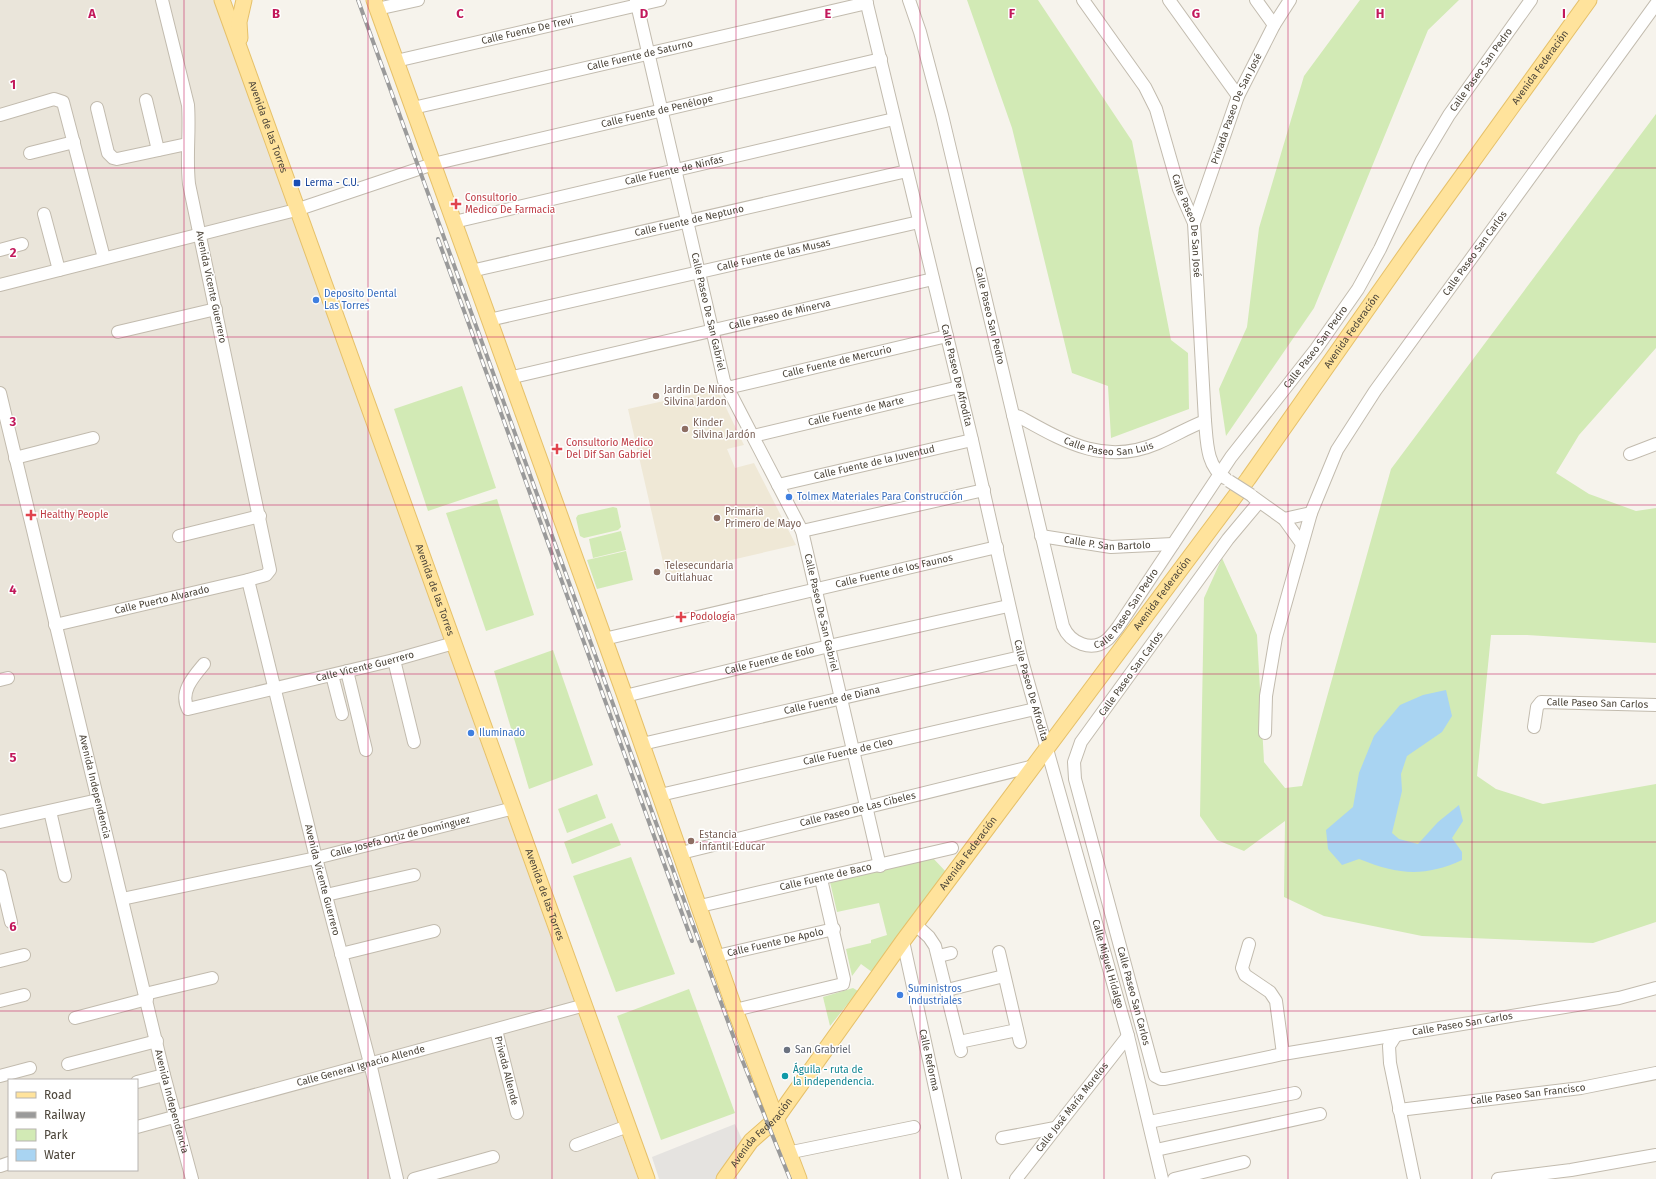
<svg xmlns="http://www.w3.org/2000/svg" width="1656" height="1179" viewBox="0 0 1656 1179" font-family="'Fira Sans',sans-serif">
	<rect width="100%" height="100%" fill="#f6f3ec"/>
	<path fill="#eae5da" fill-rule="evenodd" d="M0 0H214L638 1179H0ZM9 1080H137V1170H9Z"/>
	<polygon fill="#efe8d6" points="717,389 744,445 727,449 735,468 754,463 796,545 666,575 628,409"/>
	<g fill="#d2eab5">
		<polygon points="967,0 1038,0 1132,141 1171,340 1188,353 1189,409 1111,438 1108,386 1072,373 1012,128"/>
		<polygon points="1360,0 1459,0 1428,30 1314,308 1226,436 1219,389 1247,327 1259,228 1304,76"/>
		<polygon points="1656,114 1656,348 1579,435 1556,473 1589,494 1636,511 1656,508 1656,643 1527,635 1491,635 1477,776 1496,789 1543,804 1656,784 1656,922 1593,943 1422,936 1324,916 1284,897 1285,821 1244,851 1217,840 1200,816 1204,598 1222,558 1257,635 1264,762 1285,788 1302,786 1391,469"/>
		<polygon points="462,386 496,488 428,511 394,409"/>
		<polygon points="497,499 534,615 486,631 446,513"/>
		<polygon points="613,507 617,508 621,527 618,530 584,538 580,536 576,518 578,515"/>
		<polygon points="621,531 626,550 593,558 589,539"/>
		<polygon points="626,551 633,580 597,589 587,560"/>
		<polygon points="553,650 593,765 529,789 494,671"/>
		<polygon points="597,794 606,818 567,833 558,809"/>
		<polygon points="612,823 621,845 572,864 564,842"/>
		<polygon points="931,856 948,874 872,972 861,964 852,976 846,949 871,943 871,940 887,935 879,903 837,912 830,882"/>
		<polygon points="631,857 675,974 616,992 573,876"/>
		<polygon points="853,988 858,991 830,1026 823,997"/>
		<polygon points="689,989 735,1113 661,1140 617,1016"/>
	</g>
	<polygon fill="#e5e3e0" points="735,1124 744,1144 716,1179 659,1179 652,1157"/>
	<path fill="#a9d4f2" d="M1446 690 1452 716 1442 732 1407 756 1401 774 1402 791 1392 833 1399 839 1418 844 1438 822 1459 805 1463 821 1452 838 1462 852V860C1423 878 1397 874 1359 859L1342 865 1328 849 1326 830 1353 807 1359 773 1374 736 1400 705 1423 695Z"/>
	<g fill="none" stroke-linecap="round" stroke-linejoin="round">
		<g stroke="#c2bbae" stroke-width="14">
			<g id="minor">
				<path id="s1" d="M636 0 724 381 802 531 880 866"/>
				<path id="s2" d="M866 0 972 440 1021 657 1128 1036 1162 1179"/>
				<path id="s3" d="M909 0 920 32 942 115 1063 626C1070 643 1092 653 1108 639 1111 636 1115 631 1118 627L1231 457 1316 349 1358 289 1380 249 1422 160 1449 115 1531 0"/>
				<path id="s4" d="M1083 0 1145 87 1156 109 1179 189 1194 223 1205 421C1207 441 1206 466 1225 478"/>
				<polyline points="1169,0 1238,96"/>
				<polyline points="1256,0 1274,25"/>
				<polyline points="377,9 418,0"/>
				<path id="s5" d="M396 61 660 0"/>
				<polyline points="146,100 158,150"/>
				<polyline points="97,108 108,153 113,158 117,159 187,144"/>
				<path id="s6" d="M413 108 867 3"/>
				<polyline points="0,115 54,99 63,102 104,258"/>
				<polyline points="30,153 74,142"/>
				<polyline points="44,214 59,270"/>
				<path id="s7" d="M454 222 894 119"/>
				<path id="s8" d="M1194 223 1238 96 1274 25 1290 0"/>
				<polyline points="0,250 22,244"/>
				<path id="s9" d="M471 271 907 171"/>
				<path id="s10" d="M0 285 296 210 433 164 881 59"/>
				<path id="s11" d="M489 320 919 222"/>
				<polyline points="118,332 216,309"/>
				<path id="s12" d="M509 378 933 279"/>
				<path id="s13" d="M727 388 947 336"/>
				<path id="s14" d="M0 393 164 1075 192 1179"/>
				<path id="s15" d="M1013 415 1020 417C1065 442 1105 466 1158 443 1174 436 1189 427 1205 421"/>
				<path id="s16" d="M753 436 959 387"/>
				<polyline points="1630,454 1656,444"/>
				<polyline points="15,458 93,438"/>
				<path id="s17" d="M778 485 972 440"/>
				<polyline points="1253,497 1284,519 1302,544"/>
				<path id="s18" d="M1259 502 1228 539 1081 742 1074 762 1075 779 1155 1076 1161 1079H1165L1283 1054 1619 998 1656 988"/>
				<polyline points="1284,519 1311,513"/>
				<polyline points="802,531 984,490"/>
				<polyline points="179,536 260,516"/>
				<path id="s19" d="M1041 536 1111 547 1173 544"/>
				<path id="s20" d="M248 580 316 858 370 1063 397 1179"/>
				<path id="s21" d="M55 625 248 580 266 575 270 570 189 184C186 156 190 132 188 105L162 0"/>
				<path id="s22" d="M604 639 997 547"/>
				<polyline points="394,660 414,742"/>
				<path id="s23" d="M204 664C194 676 179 692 188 709L394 660 454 643"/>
				<polyline points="347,671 366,750"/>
				<polyline points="332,675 342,714"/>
				<polyline points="0,680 8,678"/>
				<path id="s24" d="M625 696 829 646 1008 606"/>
				<path id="s25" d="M1534 727 1537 707 1541 702 1656 705"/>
				<path id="s26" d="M1265 733 1266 696 1276 637 1311 513 1337 450 1375 391 1656 4"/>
				<path id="s27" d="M642 744 1021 657"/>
				<path id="s28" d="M660 795 1035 709"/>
				<polyline points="50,811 65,876"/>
				<polyline points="0,822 98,800"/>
				<path id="s29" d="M681 853 1034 766"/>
				<polyline points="0,876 11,922"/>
				<polyline points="326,895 414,875"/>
				<path id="s30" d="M122 899 316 858 514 808"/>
				<path id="s31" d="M700 906 952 848"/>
				<polyline points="916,925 929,937 935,946 961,1051"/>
				<path id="s32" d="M903 941 955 1179"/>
				<polyline points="1249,944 1242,968 1245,975 1270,992 1276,1001 1283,1054"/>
				<polyline points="999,952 1020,1042"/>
				<polyline points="341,954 434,931"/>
				<path id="s33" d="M717 956 834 929"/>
				<polyline points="939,956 951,953"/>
				<polyline points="0,961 24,955"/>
				<polyline points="947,990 1004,976"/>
				<polyline points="145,994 212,978"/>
				<polyline points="0,1001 24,995"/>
				<polyline points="735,1010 843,984 844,979 821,879"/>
				<polyline points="75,1018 147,999"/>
				<path id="s34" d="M496 1030 517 1113"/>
				<polyline points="1396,1035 1389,1046 1390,1063 1414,1179"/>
				<polyline points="959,1042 1017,1030"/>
				<polyline points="68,1064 157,1041"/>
				<polyline points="0,1076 30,1068"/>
				<polyline points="137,1082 164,1075"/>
				<path id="s35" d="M1399 1110 1581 1088 1656 1073"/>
				<polyline points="1149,1122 1295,1093"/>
				<path id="s36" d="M137 1127 585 1005"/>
				<polyline points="1002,1138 1055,1128"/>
				<polyline points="576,1145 628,1126"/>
				<polyline points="1156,1150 1320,1114"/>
				<polyline points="787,1153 914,1127"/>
				<polyline points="0,1166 9,1163"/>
				<polyline points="414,1179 493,1157"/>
				<path id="s37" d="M1016 1179 1128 1036"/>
				<polyline points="1174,1179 1244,1162"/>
				<polyline points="1498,1179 1571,1170 1656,1155"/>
			</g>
		</g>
		<g stroke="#e6c16a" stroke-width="17">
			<g id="major">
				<path id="s38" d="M222 0 647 1179"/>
				<polyline points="374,0 625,696 735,1010 799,1179"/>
				<polyline points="240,38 239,22 244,0"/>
				<path id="s39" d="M724 1179 751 1141 776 1119 903 941 1248 479 1413 244 1589 0"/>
			</g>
		</g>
		<use href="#minor" stroke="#fff" stroke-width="12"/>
		<use href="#major" stroke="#ffe39c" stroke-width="15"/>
		<g stroke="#9a9a9a" stroke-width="4">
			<g id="rail">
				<polyline points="358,0 739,1052 790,1179"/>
				<polyline points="438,239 692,941"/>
			</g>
		</g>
		<use href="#rail" stroke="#fff" stroke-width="2.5" stroke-dasharray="8" stroke-linecap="butt"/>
		<g stroke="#c2bbae" stroke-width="14" stroke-linecap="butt">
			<polyline id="minor-bridge" points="1229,481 1251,495"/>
		</g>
		<use href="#minor-bridge" stroke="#fff" stroke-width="12"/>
	</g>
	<path fill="none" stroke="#c2185b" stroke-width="1" stroke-opacity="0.55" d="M184 0V1179M368 0V1179M552 0V1179M736 0V1179M920 0V1179M1104 0V1179M1288 0V1179M1472 0V1179M0 168H1656M0 337H1656M0 505H1656M0 674H1656M0 842H1656M0 1011H1656"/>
	<rect fill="#1a4fb4" stroke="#fff" stroke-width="1.5" x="293" y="179" width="8" height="8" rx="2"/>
	<g fill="#e0444e" stroke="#fff" stroke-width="1.5">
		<path d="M454 198h4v4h4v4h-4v4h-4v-4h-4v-4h4z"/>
		<path d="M555 443h4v4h4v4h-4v4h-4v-4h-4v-4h4z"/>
		<path d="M29 509h4v4h4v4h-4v4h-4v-4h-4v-4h4z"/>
		<path d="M679 611h4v4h4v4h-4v4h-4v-4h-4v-4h4z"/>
	</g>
	<g fill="#3f7fe0" stroke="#fff" stroke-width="1.5">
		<circle cx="316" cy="300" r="4"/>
		<circle cx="789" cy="497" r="4"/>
		<circle cx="471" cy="733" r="4"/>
		<circle cx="900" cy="995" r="4"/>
	</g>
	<g fill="#8d6e63" stroke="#fff" stroke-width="1.5">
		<circle cx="656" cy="396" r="4"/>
		<circle cx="685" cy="429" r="4"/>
		<circle cx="717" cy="518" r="4"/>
		<circle cx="657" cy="572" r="4"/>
		<circle cx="691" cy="841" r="4"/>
	</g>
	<circle fill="#6b7280" stroke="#fff" stroke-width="1.5" cx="787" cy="1050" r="4"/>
	<circle fill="#0f9aa8" stroke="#fff" stroke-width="1.5" cx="785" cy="1076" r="4"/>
	<g text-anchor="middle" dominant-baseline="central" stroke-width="3" stroke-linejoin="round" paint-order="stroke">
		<g font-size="10" fill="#4b4439" stroke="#fff">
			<text stroke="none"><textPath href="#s5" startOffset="135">Calle Fuente De Trevi</textPath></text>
			<text stroke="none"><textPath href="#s6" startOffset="233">Calle Fuente de Saturno</textPath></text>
			<text stroke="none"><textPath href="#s39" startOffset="1380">Avenida Federación</textPath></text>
			<text stroke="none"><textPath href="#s3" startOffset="1382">Calle Paseo San Pedro</textPath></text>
			<text stroke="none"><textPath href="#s8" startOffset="122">Privada Paseo De San José</textPath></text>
			<text stroke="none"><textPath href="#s10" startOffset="680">Calle Fuente de Penélope</textPath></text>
			<text stroke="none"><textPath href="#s38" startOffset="135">Avenida de las Torres</textPath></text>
			<text stroke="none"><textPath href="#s7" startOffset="226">Calle Fuente de Ninfas</textPath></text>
			<text stroke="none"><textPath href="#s9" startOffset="224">Calle Fuente de Neptuno</textPath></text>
			<text stroke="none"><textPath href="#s4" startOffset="253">Calle Paseo De San José</textPath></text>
			<text stroke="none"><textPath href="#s26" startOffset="534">Calle Paseo San Carlos</textPath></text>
			<text stroke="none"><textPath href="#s11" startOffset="292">Calle Fuente de las Musas</textPath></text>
			<text transform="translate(211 287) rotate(78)">Avenida Vicente Guerrero</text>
			<text stroke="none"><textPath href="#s1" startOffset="320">Calle Paseo De San Gabriel</textPath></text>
			<text stroke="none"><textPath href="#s12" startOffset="278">Calle Paseo de Minerva</textPath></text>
			<text stroke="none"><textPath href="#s3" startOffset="326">Calle Paseo San Pedro</textPath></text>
			<text stroke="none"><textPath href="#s39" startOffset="1056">Avenida Federación</textPath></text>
			<text stroke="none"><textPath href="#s3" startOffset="1058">Calle Paseo San Pedro</textPath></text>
			<text stroke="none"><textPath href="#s13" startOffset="113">Calle Fuente de Mercurio</textPath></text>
			<text stroke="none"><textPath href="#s2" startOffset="386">Calle Paseo De Afrodita</textPath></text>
			<text stroke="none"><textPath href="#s16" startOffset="106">Calle Fuente de Marte</textPath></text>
			<text stroke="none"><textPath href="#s15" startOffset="103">Calle Paseo San Luis</textPath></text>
			<text stroke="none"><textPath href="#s17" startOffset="99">Calle Fuente de la Juventud</textPath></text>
			<text stroke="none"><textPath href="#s19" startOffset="67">Calle P. San Bartolo</textPath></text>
			<text stroke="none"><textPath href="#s22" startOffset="298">Calle Fuente de los Faunos</textPath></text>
			<text stroke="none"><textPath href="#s38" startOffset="627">Avenida de las Torres</textPath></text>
			<text stroke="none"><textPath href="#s39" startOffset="732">Avenida Federación</textPath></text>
			<text stroke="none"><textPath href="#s21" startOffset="110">Calle Puerto Alvarado</textPath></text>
			<text stroke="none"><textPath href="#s3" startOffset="734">Calle Paseo San Pedro</textPath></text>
			<text stroke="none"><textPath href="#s1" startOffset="644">Calle Paseo De San Gabriel</textPath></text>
			<text stroke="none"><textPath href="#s24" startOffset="149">Calle Fuente de Eolo</textPath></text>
			<text stroke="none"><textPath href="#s23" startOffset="233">Calle Vicente Guerrero</textPath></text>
			<text transform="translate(1131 674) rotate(-54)">Calle Paseo San Carlos</text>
			<text stroke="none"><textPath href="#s2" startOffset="710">Calle Paseo De Afrodita</textPath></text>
			<text stroke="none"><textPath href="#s27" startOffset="195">Calle Fuente de Diana</textPath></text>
			<text stroke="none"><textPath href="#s25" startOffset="83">Calle Paseo San Carlos</textPath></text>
			<text stroke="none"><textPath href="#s28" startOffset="193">Calle Fuente de Cleo</textPath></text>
			<text stroke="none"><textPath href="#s14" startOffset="405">Avenida Independencia</textPath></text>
			<text stroke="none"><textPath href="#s29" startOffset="182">Calle Paseo De Las Cibeles</textPath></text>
			<text stroke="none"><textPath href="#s30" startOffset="285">Calle Josefa Ortiz de Domínguez</textPath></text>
			<text stroke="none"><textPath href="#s39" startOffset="408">Avenida Federación</textPath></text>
			<text stroke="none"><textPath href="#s31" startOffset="129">Calle Fuente de Baco</textPath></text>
			<text stroke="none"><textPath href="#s20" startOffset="309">Avenida Vicente Guerrero</textPath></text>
			<text stroke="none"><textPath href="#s38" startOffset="951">Avenida de las Torres</textPath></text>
			<text stroke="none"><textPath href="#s33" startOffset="60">Calle Fuente De Apolo</textPath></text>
			<text stroke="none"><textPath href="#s2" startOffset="994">Calle Miguel Hidalgo</textPath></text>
			<text stroke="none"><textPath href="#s18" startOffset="562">Calle Paseo San Carlos</textPath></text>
			<text stroke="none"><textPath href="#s18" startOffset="958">Calle Paseo San Carlos</textPath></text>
			<text stroke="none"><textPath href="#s32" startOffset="122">Calle Reforma</textPath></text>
			<text stroke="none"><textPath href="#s36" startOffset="232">Calle General Ignacio Allende</textPath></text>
			<text stroke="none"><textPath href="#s34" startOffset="42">Privada Allende</textPath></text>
			<text stroke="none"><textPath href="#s35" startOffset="130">Calle Paseo San Francisco</textPath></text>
			<text stroke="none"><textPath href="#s14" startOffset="729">Avenida Independencia</textPath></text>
			<text stroke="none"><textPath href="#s37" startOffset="91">Calle José María Morelos</textPath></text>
			<text stroke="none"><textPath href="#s39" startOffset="60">Avenida Federación</textPath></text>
		</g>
		<g font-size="10" fill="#164399" stroke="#fff" text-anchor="start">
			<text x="305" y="183">Lerma - C.U.</text>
		</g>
		<g font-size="10" fill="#be3a42" stroke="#fff" text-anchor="start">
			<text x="465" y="198">Consultorio<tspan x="465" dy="12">Medico De Farmacia</tspan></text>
			<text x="566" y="443">Consultorio Medico<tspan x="566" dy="12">Del Dif San Gabriel</tspan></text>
			<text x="40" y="515">Healthy People</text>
			<text x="690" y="617">Podología</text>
		</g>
		<g font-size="10" fill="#366cbe" stroke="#fff" text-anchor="start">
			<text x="324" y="294">Deposito Dental<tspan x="324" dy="12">Las Torres</tspan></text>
			<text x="797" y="497">Tolmex Materiales Para Construcción</text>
			<text x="479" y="733">Iluminado</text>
			<text x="908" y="989">Suministros<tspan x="908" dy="12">Industriales</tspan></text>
		</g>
		<g font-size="10" fill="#785e54" stroke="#fff" text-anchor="start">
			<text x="664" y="390">Jardin De Niños<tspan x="664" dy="12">Silvina Jardon</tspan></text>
			<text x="693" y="423">Kinder<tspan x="693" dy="12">Silvina Jardón</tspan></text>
			<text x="725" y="512">Primaria<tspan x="725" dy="12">Primero de Mayo</tspan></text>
			<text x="665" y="566">Telesecundaria<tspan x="665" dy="12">Cuitlahuac</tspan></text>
			<text x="699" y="835">Estancia<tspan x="699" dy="12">infantil Educar</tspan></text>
		</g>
		<g font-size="10" fill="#5b616d" stroke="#fff" text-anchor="start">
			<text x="795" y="1050">San Grabriel</text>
		</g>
		<g font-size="10" fill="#0d838f" stroke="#fff" text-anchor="start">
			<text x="793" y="1070">Águila - ruta de<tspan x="793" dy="12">la independencia.</tspan></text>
		</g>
	</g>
	<g font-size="13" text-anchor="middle" font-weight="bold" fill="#c2185b" stroke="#fff" stroke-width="3" stroke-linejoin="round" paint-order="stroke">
		<text x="92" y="18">A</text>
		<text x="276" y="18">B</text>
		<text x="460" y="18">C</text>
		<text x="644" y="18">D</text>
		<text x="828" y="18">E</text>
		<text x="1012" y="18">F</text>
		<text x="1196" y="18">G</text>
		<text x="1380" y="18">H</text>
		<text x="1564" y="18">I</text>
		<text x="13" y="89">1</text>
		<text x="13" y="257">2</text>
		<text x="13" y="426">3</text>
		<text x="13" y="594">4</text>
		<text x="13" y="762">5</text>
		<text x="13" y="931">6</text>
	</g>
	<rect x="8" y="1079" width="130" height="92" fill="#ffffff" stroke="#b7b4b0"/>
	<rect x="16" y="1092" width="20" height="6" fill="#ffe39c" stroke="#b7b4b0"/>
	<text x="44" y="1099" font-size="12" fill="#4b4439">Road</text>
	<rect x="16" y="1112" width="20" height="6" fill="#9a9a9a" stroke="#b7b4b0"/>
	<text x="44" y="1119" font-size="12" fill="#4b4439">Railway</text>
	<rect x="16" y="1129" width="20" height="12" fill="#d2eab5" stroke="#b7b4b0"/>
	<text x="44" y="1139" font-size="12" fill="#4b4439">Park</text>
	<rect x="16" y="1149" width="20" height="12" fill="#a9d4f2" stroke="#b7b4b0"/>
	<text x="44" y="1159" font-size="12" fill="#4b4439">Water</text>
</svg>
